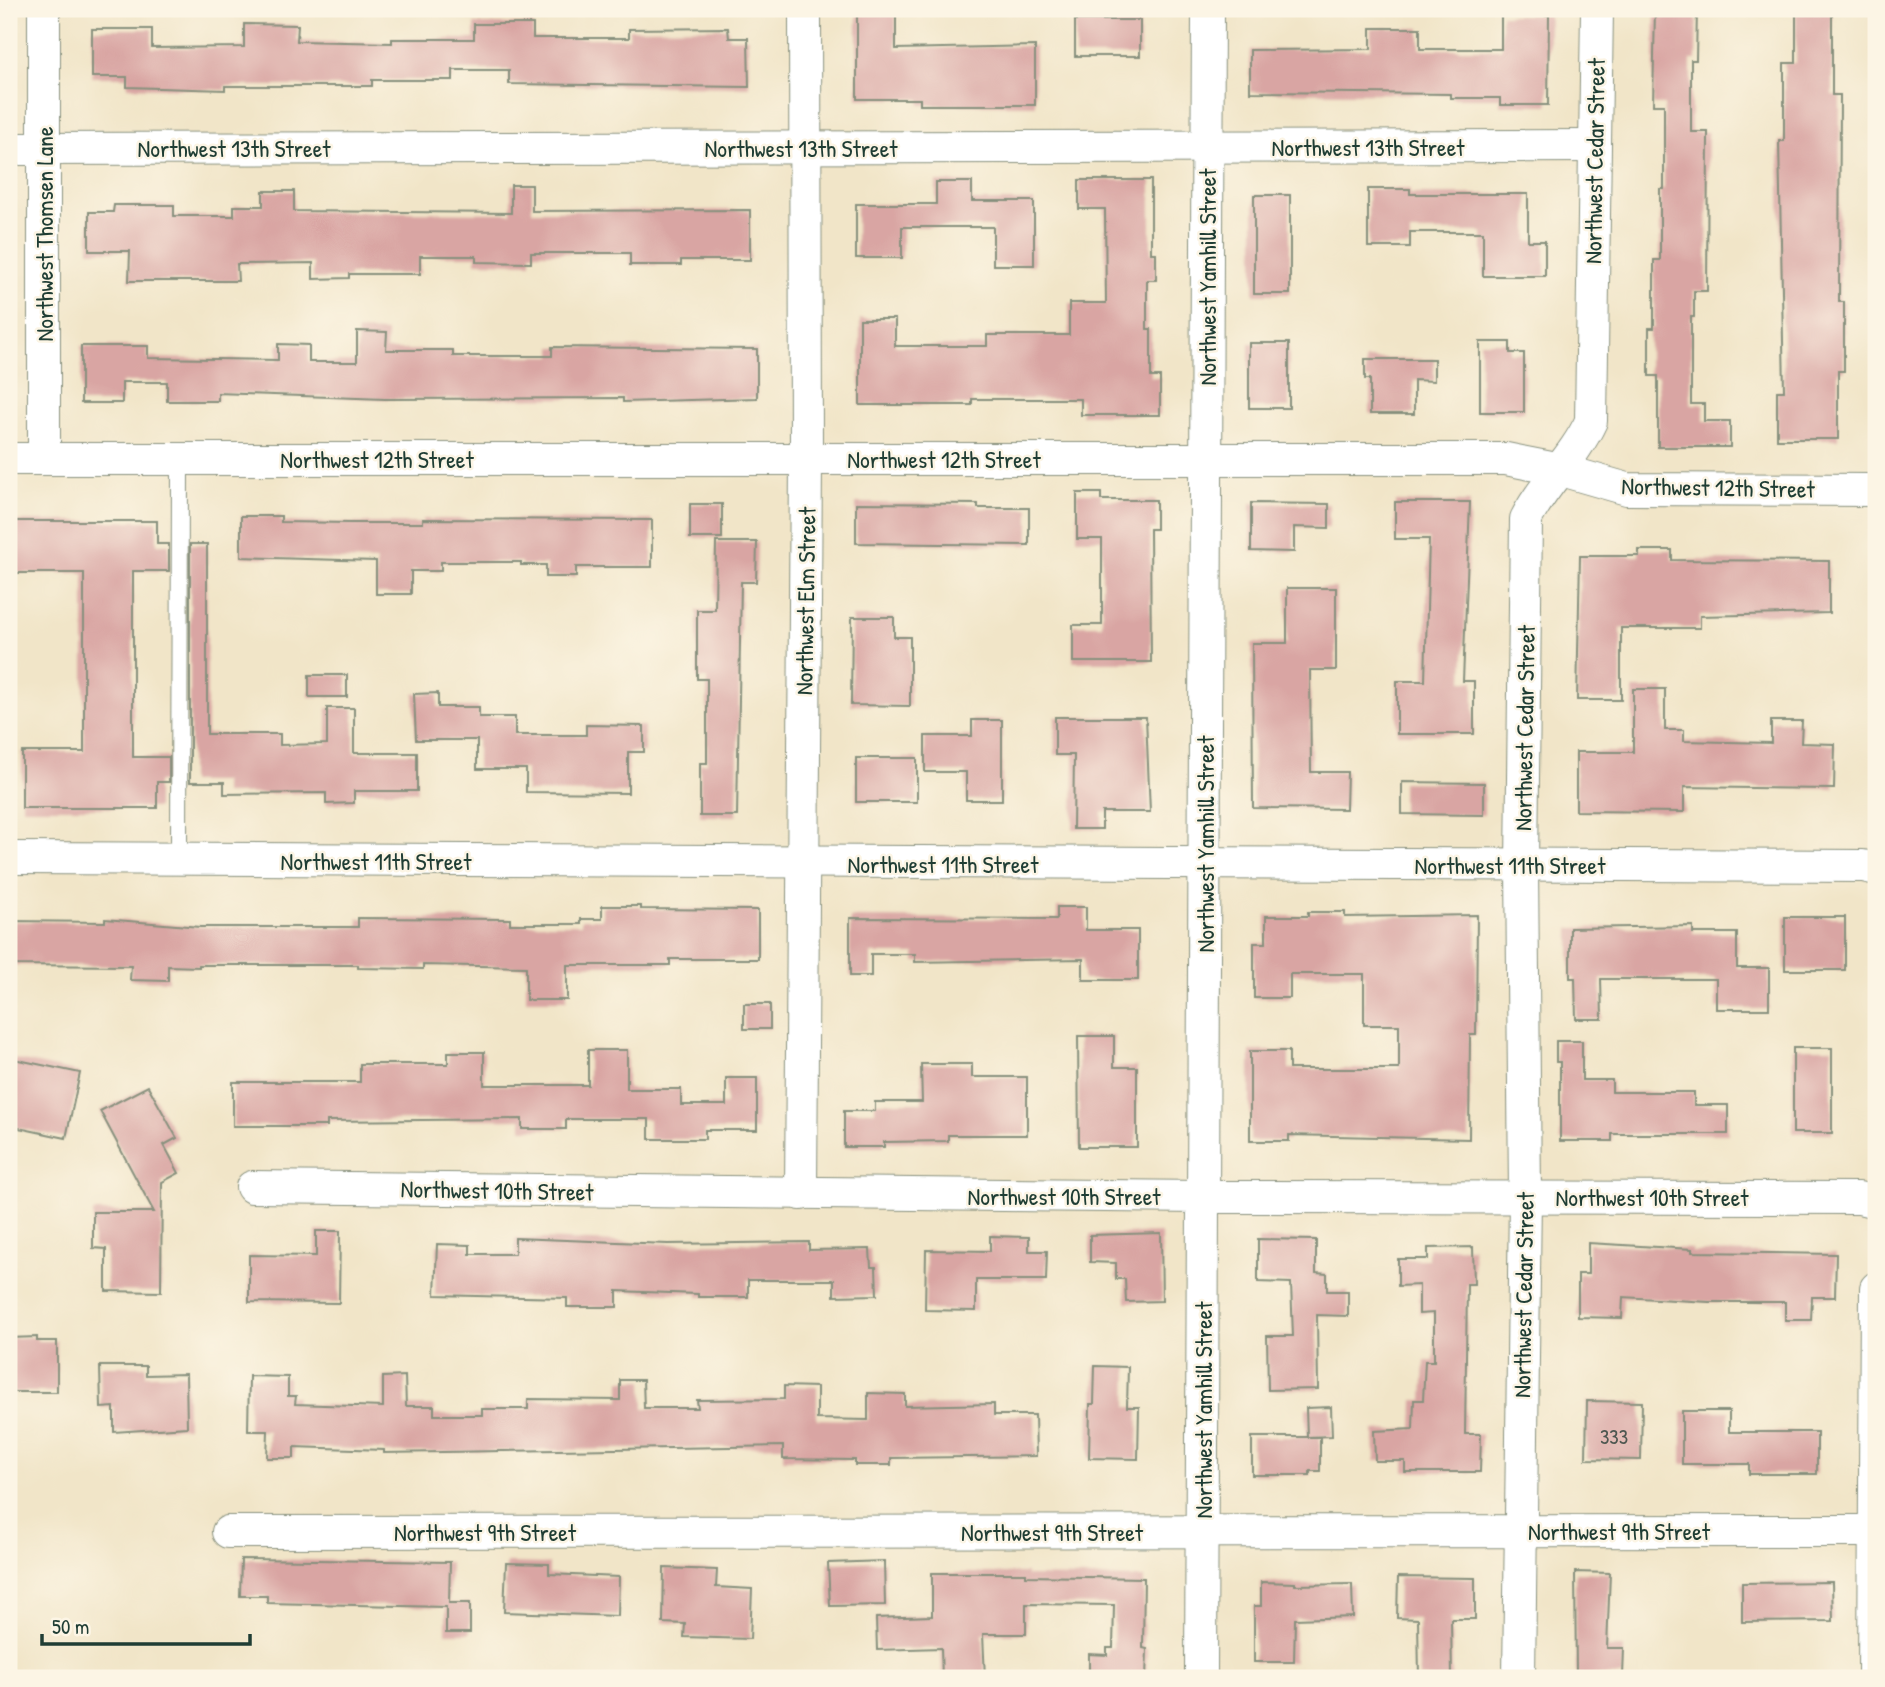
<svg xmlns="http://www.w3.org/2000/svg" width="1885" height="1687" viewBox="0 0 1885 1687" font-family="'Patrick Hand',sans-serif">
	<rect width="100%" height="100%" fill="#fcf5e5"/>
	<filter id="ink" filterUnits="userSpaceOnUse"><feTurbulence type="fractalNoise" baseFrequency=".0143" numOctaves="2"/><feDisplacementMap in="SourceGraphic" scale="14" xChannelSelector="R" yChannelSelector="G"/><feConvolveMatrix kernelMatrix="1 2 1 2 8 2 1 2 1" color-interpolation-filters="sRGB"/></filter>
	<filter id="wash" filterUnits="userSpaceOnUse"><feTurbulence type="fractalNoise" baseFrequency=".00686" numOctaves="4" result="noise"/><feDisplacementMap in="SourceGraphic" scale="28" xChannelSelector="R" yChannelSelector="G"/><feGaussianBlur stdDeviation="1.57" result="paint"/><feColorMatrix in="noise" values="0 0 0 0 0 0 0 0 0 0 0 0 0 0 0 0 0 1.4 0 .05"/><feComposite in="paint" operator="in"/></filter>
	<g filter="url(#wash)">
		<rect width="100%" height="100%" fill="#f1e5c8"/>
		<g id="blocks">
			<g fill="#d9a5a3">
				<polygon points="1655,9 1697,9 1696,60 1691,60 1691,132 1708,132 1707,291 1694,291 1694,317 1691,317 1691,404 1704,404 1704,421 1730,421 1730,447 1658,447 1658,376 1649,376 1649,328 1654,328 1654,260 1660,260 1660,189 1664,189 1664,105 1653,105"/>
				<polygon points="1796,9 1832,9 1832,95 1840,95 1839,302 1844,302 1844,371 1838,371 1838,439 1777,439 1777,391 1784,391 1779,141 1784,141 1784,63 1796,63"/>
				<polygon points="857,14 896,14 896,49 1035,46 1035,105 920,105 920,99 857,99"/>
				<polygon points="1501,15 1549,15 1548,105 1500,105 1500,98 1451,98 1451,94 1250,92 1250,50 1371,49 1371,28 1420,28 1420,49 1501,49"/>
				<rect x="1075" y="20" width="65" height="36"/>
				<polygon points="244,24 298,25 297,41 392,43 392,39 474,39 474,24 533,24 533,38 629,38 629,29 728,28 729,38 748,38 749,87 509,84 509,70 453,70 453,80 372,80 372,86 225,86 225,90 127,87 127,77 92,77 92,29 152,29 152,48 244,47"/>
				<polygon points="1079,180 1151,180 1151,253 1156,253 1156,280 1147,280 1147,329 1151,329 1151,377 1160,377 1160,415 1081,415 1081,399 972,399 972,405 860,405 860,319 895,319 895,346 987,346 987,335 1069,335 1069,303 1106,303 1105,209 1079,209"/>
				<polygon points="936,182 972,182 972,201 1034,201 1034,265 993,265 993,227 902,227 902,258 856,258 856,204 936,204"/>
				<polygon points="511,185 532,185 532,211 750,210 750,260 681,260 681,265 630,265 630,253 531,253 531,263 476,262 476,256 420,256 420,274 349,274 349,278 313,279 313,263 237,264 238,281 129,281 130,251 89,251 89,212 113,212 114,205 174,205 174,216 234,216 234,206 263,206 263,191 294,191 294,211 511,213"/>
				<polygon points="1368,189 1410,189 1410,194 1528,194 1528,241 1545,241 1545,276 1483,276 1483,232 1410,232 1410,247 1368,247"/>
				<rect x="1254" y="195" width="36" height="99"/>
				<polygon points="357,331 387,332 386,350 453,350 453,356 552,356 552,347 757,349 757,398 623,402 623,398 385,399 218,393 218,401 167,401 167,382 122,382 122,403 81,403 81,346 148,346 148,358 278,360 278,344 309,345 309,362 357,362"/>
				<polygon points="1480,342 1510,342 1510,353 1524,353 1524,412 1480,412"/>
				<rect x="1249" y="343" width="40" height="65"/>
				<polygon points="1365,359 1434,359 1434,381 1414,380 1414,414 1370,414 1370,379 1365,379"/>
				<polygon points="1077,493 1101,493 1101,500 1156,500 1156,529 1150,529 1151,662 1073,662 1073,625 1102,625 1102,539 1077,539"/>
				<polygon points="1395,502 1470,502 1463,681 1474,681 1474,734 1397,734 1397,681 1425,681 1429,539 1395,539"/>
				<polygon points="856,503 978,504 978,508 1029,508 1029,545 856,543"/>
				<polygon points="1251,503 1329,504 1329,528 1294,527 1294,552 1251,551"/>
				<rect x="690" y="504" width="32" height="34"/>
				<polygon points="241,516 281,516 281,522 351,523 423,523 423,519 652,520 652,567 576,567 576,577 546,577 546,565 521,565 521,562 441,562 441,571 411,571 411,594 376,594 376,561 241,557"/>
				<polygon points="10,521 157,521 157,544 169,544 169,571 133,571 133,757 169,757 169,782 157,782 157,808 22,808 22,752 84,752 84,573 10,573"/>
				<polygon points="716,542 757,542 756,582 741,582 737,816 700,816 700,763 707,763 707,679 697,679 697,610 715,610"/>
				<polygon points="190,544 207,544 207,734 280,734 280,745 327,744 327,708 354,708 354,753 417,753 417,791 354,791 354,803 326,804 326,793 224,794 224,782 190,782"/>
				<polygon points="1639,550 1672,550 1672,560 1829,561 1829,613 1700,616 1700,628 1621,628 1621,700 1577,700 1580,556 1639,556"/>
				<polygon points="1287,588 1336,588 1336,670 1310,670 1311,772 1347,772 1346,809 1253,808 1252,643 1287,643"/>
				<polygon points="852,617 894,617 894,637 910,637 910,706 851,705"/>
				<rect x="309" y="675" width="38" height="22"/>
				<polygon points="1633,689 1665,689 1665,730 1684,730 1684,741 1771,743 1771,721 1802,721 1801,743 1835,744 1834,789 1684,787 1684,812 1576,811 1576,752 1633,752"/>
				<polygon points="438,693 438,707 479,707 479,717 515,717 515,735 586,735 586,725 644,726 644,752 628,752 628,793 526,792 526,769 477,769 477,740 416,740 414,694"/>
				<polygon points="1055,717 1146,717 1150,812 1102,812 1102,829 1073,829 1074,755 1055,755"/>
				<polygon points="972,720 1002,720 1002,800 966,800 966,772 925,772 925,736 972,736"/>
				<rect x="856" y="758" width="61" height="44"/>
				<polygon points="1402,782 1484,783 1484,815 1402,814"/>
				<polygon points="602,906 641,906 641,909 758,910 758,959 670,959 670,965 567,965 567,1000 526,1000 526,967 423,965 423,969 358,968 358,965 199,965 199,967 168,966 168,981 130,980 131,966 9,965 9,921 105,922 105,919 200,927 358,927 358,918 510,919 510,924 581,924 581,919 602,919"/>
				<polygon points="1057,907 1086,907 1086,930 1138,930 1138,980 1083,980 1083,959 915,962 915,954 871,954 871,976 850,976 850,918 1057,919"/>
				<polygon points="1308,912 1345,912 1345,917 1477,915 1476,1035 1470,1035 1469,1139 1289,1135 1289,1141 1250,1141 1250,1051 1289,1051 1289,1069 1399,1069 1399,1025 1364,1025 1364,974 1290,974 1290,998 1254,998 1254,943 1266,943 1266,916 1308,916"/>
				<rect x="1785" y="917" width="60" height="53"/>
				<polygon points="1693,926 1693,933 1737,933 1737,968 1769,968 1769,1009 1716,1009 1716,979 1601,979 1602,1019 1576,1019 1575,978 1570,978 1570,928"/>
				<rect x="744" y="1004" width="26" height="25"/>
				<polygon points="1078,1036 1114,1036 1114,1067 1137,1067 1137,1147 1079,1147"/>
				<polygon points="1556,1041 1582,1041 1582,1080 1612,1080 1612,1092 1694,1092 1694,1105 1728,1105 1728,1134 1612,1134 1612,1141 1560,1141 1560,1062 1556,1062"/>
				<rect x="1793" y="1048" width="39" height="85"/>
				<polygon points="588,1050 627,1050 627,1089 681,1089 681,1105 726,1105 726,1078 757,1078 757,1130 705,1130 705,1139 649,1139 649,1119 566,1119 566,1129 522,1129 522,1119 327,1121 327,1126 233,1126 233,1082 360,1082 360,1064 448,1064 448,1052 484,1052 484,1085 588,1085"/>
				<polygon points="9,1058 80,1073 66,1138 9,1126"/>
				<polygon points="921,1064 972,1064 972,1077 1027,1077 1027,1135 948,1135 948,1141 884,1142 884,1147 844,1147 844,1111 875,1111 875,1102 922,1102"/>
				<polygon points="148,1086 177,1138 164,1145 179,1173 162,1182 161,1292 106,1291 106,1249 93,1248 93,1212 154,1212 100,1111"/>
				<polygon points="316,1231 340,1231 339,1303 249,1302 249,1255 316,1256"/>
				<polygon points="1161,1233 1162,1301 1126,1302 1125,1279 1116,1279 1116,1263 1090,1262 1090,1235"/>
				<polygon points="990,1236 1029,1237 1029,1251 1047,1251 1046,1280 976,1280 976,1311 925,1310 926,1250 990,1251"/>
				<polygon points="515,1238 668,1244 809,1242 809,1250 870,1249 871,1267 876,1267 877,1295 834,1296 834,1280 748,1280 748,1297 698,1297 698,1294 617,1291 617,1307 567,1307 567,1298 435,1295 437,1244 470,1245 470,1254 515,1254"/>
				<polygon points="1258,1239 1316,1240 1316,1273 1327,1274 1327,1291 1348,1291 1348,1316 1317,1315 1318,1389 1268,1390 1267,1336 1293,1336 1291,1283 1258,1282"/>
				<polygon points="1588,1243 1692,1249 1692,1252 1836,1254 1835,1297 1812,1297 1811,1320 1785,1320 1785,1302 1709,1302 1623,1297 1622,1318 1578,1317 1578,1274 1588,1274"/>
				<polygon points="1473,1247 1474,1284 1467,1284 1465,1434 1481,1434 1480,1472 1405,1472 1405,1461 1375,1461 1374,1431 1413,1429 1414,1400 1423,1400 1425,1361 1434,1361 1434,1313 1419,1314 1419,1285 1398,1286 1398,1259 1428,1259 1428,1248"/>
				<polygon points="37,1337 37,1341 57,1341 57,1392 9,1392 9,1338"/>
				<polygon points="100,1366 146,1366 146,1375 186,1374 187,1427 114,1432 114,1407 101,1408"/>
				<polygon points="1095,1366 1128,1367 1127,1407 1139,1407 1138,1459 1089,1458 1090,1404 1094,1404"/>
				<polygon points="249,1376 288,1377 288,1396 296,1396 295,1404 383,1407 383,1377 405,1376 406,1406 434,1406 434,1415 482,1415 482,1409 528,1409 528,1399 620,1400 620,1380 643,1380 644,1408 698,1408 697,1400 784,1399 784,1386 817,1387 817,1419 868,1420 868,1393 905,1394 905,1406 994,1404 994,1415 1035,1415 1036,1456 891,1458 891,1465 855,1465 855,1460 783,1459 783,1446 384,1453 384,1450 294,1447 294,1458 267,1458 268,1431 248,1431"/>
				<polygon points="1587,1401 1642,1402 1641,1460 1586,1459"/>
				<polygon points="1331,1407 1332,1436 1307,1437 1306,1408"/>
				<polygon points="1682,1411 1729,1411 1729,1432 1817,1432 1817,1474 1749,1474 1749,1464 1682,1464"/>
				<polygon points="1252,1437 1320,1437 1320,1471 1310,1471 1310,1475 1252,1475"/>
				<polygon points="241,1559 450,1562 449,1603 470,1603 470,1633 446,1633 446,1607 267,1603 267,1596 240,1596"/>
				<polygon points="884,1561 885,1605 830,1606 828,1563"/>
				<polygon points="506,1563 549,1564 549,1574 619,1577 618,1616 504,1612"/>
				<polygon points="664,1568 717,1570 716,1587 752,1589 750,1639 684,1637 685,1624 663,1623"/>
				<polygon points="1575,1572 1610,1573 1607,1648 1624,1648 1623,1676 1576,1675"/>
				<polygon points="932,1573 1026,1573 1026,1576 1144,1578 1143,1648 1147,1649 1146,1678 1089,1678 1089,1654 1107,1655 1107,1648 1113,1648 1114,1605 1026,1604 1026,1634 983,1634 985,1678 942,1678 941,1648 877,1650 876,1618 932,1616"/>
				<polygon points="1398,1577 1475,1578 1475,1619 1451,1619 1452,1678 1419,1678 1418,1619 1397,1618"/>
				<polygon points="1261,1582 1295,1583 1295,1585 1352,1584 1353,1617 1295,1619 1294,1662 1254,1662 1254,1606 1261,1606"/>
				<polygon points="1832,1582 1833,1621 1742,1622 1742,1583"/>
			</g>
		</g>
	</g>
	<g filter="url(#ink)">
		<use href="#blocks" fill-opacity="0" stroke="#88917e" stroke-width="2"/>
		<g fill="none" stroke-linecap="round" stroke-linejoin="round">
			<g stroke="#88917e" stroke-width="18">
				<polyline id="service" points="179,859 180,459"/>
			</g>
			<g stroke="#88917e" stroke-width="34">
				<g id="minor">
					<polyline points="44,9 44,459"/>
					<polyline points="9,149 1594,146"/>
					<polyline points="9,459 1506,459 1561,470 1627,489 1876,490"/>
					<polyline points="9,858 1863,866 1876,869"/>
					<polyline points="252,1187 1203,1197 1859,1198 1876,1202"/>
					<polyline points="801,1194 806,459 805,9"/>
					<polyline points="228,1532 1876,1531"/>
					<polyline points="1201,1678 1208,9"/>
					<path d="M1519 1678 1525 1196 1522 865 1526 519C1544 483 1574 458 1591 421L1597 9"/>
					<polyline points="1874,1678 1876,1288"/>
				</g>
			</g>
			<use href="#service" stroke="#fff" stroke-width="16"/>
			<use href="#minor" stroke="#fff" stroke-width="32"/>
		</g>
	</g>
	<g text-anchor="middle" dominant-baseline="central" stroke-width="5" stroke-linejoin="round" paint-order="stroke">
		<g font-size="21" fill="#4e5750">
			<text x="1614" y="1436">333</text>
		</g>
		<g font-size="24" fill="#1f3d34" stroke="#fcf5e5">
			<text x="1368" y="147">Northwest 13th Street</text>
			<text x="234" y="148">Northwest 13th Street</text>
			<text x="801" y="148">Northwest 13th Street</text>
			<text transform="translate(1594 161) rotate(-89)">Northwest Cedar Street</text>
			<text transform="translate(44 234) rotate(-90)">Northwest Thomsen Lane</text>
			<text transform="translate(1207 277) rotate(-90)">Northwest Yamhill Street</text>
			<text x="377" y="459">Northwest 12th Street</text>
			<text x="944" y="459">Northwest 12th Street</text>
			<text transform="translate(1718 487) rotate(1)">Northwest 12th Street</text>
			<text transform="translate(805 601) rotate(-89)">Northwest Elm Street</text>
			<text transform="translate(1524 728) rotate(-89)">Northwest Cedar Street</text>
			<text transform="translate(1205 844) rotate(-90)">Northwest Yamhill Street</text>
			<text x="376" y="861">Northwest 11th Street</text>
			<text x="943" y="864">Northwest 11th Street</text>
			<text x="1510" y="865">Northwest 11th Street</text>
			<text transform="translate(497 1190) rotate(1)">Northwest 10th Street</text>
			<text x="1064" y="1196">Northwest 10th Street</text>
			<text x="1652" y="1197">Northwest 10th Street</text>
			<text transform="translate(1523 1295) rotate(-89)">Northwest Cedar Street</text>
			<text transform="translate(1203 1410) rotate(-90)">Northwest Yamhill Street</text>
			<text x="1619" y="1531">Northwest 9th Street</text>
			<text x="485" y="1532">Northwest 9th Street</text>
			<text x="1052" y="1532">Northwest 9th Street</text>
		</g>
	</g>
	<rect width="1885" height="1687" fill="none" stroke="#fcf5e5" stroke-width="35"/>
	<path d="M42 1634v10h208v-10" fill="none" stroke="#1f3d34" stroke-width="3.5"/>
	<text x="52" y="1634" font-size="21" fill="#1f3d34" stroke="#fcf5e5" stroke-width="5" paint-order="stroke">50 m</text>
</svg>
